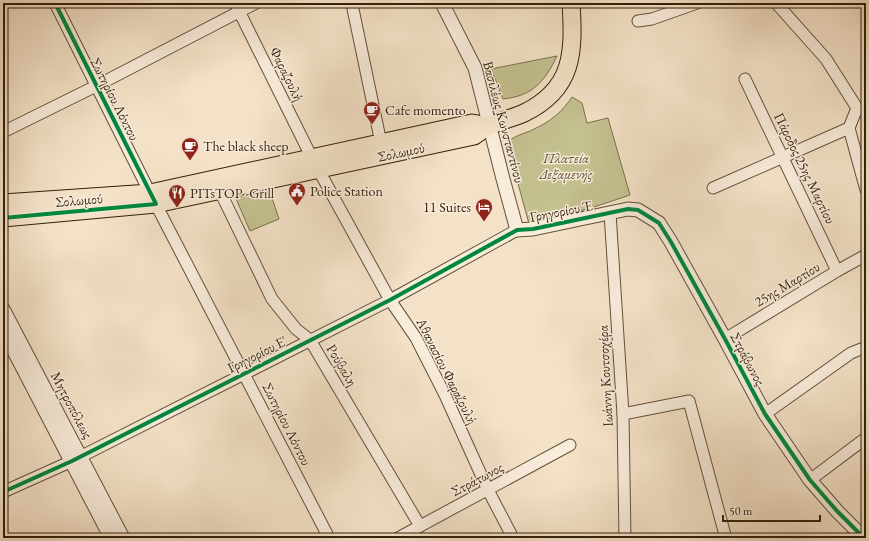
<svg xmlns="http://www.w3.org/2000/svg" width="869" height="541" viewBox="0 0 869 541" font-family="'EB Garamond',serif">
	<rect width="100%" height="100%" fill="#f4e2c8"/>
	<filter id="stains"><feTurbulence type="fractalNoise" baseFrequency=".005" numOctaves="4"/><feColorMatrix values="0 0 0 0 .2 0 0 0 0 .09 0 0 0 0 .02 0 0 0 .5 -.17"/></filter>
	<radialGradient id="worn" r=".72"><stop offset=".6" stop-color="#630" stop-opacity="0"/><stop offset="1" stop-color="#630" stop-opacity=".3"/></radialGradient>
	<g fill="#c4c190" stroke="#7b704c">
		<path d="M557 56C545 81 533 96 503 99L491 69Z"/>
		<path d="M572 97 582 103 587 123 608 118 630 195 591 208 529 224 507 143C514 135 525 134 534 129 550 122 563 111 572 97Z"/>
		<polygon points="268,186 279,219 250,231 234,194"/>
	</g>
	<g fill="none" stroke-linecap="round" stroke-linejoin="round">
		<g stroke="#625039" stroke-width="13">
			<g id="minor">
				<polyline points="55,3 150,193 329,538"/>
				<polyline points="235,3 312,158 390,300 416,338 445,395 488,490 513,538"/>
				<polyline points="776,3 826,59 857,108 866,111"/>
				<polyline points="353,9 381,143"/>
				<polyline points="638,21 652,19 697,3"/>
				<polyline points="745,79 837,271"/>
				<polyline points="857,108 849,128 866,190"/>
				<polyline points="3,132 96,86 256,3"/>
				<polyline points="217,185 272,299 296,329 310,340 420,526"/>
				<polyline points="713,188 849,128"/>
				<polyline points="610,213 623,414 625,538"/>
				<polyline points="725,339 837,271 866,255"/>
				<polyline points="623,414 689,401 725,535"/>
				<polyline points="765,414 851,353 866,347"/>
				<polyline points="810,480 866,438"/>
				<polyline points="3,492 72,461 390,300 517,230"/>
				<polyline points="398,538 570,445"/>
			</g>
		</g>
		<g stroke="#625039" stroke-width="15">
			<g id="tertiary">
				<polyline points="442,3 475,68 503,179 517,230 533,229 628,209 638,210 659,223 671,242 725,339 765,414 810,480 837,511 864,538"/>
				<polyline points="3,309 123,538"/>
				<polyline points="3,330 111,538"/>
			</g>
		</g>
		<g stroke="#321f09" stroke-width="19">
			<g id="primary">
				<polyline points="3,203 150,193 472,123 489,126"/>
				<path d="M3 218 156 204 474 136C479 133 484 128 489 126 500 121 513 118 524 113 574 89 574 52 571 3"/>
			</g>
		</g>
		<use href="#minor" stroke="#f8ecdb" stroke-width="11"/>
		<use href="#tertiary" stroke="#f8ecdb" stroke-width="13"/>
		<use href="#primary" stroke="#f4e2c8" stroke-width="17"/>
		<g stroke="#f8ecdb" stroke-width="6">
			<g id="cycleway">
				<polyline points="3,218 156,204 55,3"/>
				<polyline points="3,492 72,461 390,300 517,230 533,229 628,209 638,210 659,223 671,242 725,339 765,414 810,480 837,511 864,538"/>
			</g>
		</g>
		<use href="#cycleway" stroke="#00873e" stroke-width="4"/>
	</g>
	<defs>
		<g id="cafe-pin" transform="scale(0.9)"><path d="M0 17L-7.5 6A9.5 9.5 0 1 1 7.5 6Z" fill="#8f2418" stroke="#f8ecdb"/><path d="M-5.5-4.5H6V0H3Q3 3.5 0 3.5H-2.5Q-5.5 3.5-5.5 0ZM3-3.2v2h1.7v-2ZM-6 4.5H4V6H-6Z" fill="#fff"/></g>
		<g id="civic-pin" transform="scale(0.9)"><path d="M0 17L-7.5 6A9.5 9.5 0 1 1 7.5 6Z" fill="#8f2418" stroke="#f8ecdb"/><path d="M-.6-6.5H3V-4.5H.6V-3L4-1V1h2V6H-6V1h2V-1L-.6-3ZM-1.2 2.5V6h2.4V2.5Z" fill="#fff"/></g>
		<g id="restaurant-pin" transform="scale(0.9)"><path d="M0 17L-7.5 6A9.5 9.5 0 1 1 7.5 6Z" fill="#8f2418" stroke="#f8ecdb"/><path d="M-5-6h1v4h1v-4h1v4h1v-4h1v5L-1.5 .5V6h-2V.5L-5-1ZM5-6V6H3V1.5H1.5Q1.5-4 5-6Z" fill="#fff"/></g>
		<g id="hotel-pin" transform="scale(0.9)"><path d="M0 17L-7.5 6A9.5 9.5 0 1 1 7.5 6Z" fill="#8f2418" stroke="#f8ecdb"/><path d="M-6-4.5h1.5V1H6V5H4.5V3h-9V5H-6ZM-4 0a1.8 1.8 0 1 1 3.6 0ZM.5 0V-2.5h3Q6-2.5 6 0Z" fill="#fff"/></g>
	</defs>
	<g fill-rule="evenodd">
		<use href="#cafe-pin" x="372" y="110"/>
		<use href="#cafe-pin" x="190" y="146"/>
		<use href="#civic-pin" x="297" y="191"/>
		<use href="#restaurant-pin" x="177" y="193"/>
		<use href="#hotel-pin" x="484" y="207"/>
	</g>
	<g text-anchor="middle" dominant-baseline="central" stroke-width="3" stroke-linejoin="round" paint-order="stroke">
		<g font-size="14" fill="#321f09" stroke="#f8ecdb">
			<text transform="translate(287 74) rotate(64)">Φαραζουλή</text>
			<text transform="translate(115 99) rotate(63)">Σωτηρίου Λόντου</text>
			<text transform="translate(504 122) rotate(75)">Βασιλέως Κωνσταντίνου</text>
			<text transform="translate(401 152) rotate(-12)">Σολωμού</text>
			<text transform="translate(805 168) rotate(64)">Πάροδος 25ης Μαρτίου</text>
			<text transform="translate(79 200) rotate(-5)">Σολωμού</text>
			<text transform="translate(561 211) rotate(-11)">Γρηγορίου Έ</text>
			<text transform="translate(787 284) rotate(-31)">25ης Μαρτίου</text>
			<text transform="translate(257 354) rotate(-27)">Γρηγορίου Ε'</text>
			<text transform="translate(748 359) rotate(62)">Στράβωνος</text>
			<text transform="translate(342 365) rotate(59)">Ρούβαλη</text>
			<text transform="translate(447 371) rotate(63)">Αθανασίου Φαραζουλή</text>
			<text transform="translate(605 376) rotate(-93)">Ιωάννη Κουτσοχέρα</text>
			<text transform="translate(72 405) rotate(62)">Μητροπόλεως</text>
			<text transform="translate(287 424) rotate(63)">Σωτηρίου Λόντου</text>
			<text transform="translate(477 479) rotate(-28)">Στράτωνος</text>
		</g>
		<g font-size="14" fill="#321f09" stroke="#f8ecdb" text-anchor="start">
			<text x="385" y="110">Cafe momento</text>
			<text x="203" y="146">The black sheep</text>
			<text x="310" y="191">Police Station</text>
			<text x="190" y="193">PITsTOP -Grill</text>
			<text x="471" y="207" text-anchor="end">11 Suites</text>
		</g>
		<g font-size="14" font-style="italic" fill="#5e5032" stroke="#f8ecdb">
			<text x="566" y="158">Πλατεία<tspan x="566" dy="16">Δεξαμενής</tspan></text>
		</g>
	</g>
	<rect width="869" height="541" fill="none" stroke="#f4e2c8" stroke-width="16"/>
	<rect x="4" y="4" width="861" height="533" fill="none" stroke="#321f09" stroke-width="2"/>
	<rect x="8" y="8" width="853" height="525" fill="none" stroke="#321f09"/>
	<path d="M723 515v6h97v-6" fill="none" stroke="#321f09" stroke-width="2"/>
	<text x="729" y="515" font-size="12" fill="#321f09" stroke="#f8ecdb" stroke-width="3" paint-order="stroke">50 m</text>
	<rect width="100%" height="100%" filter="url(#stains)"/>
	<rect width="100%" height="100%" fill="url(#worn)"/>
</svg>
